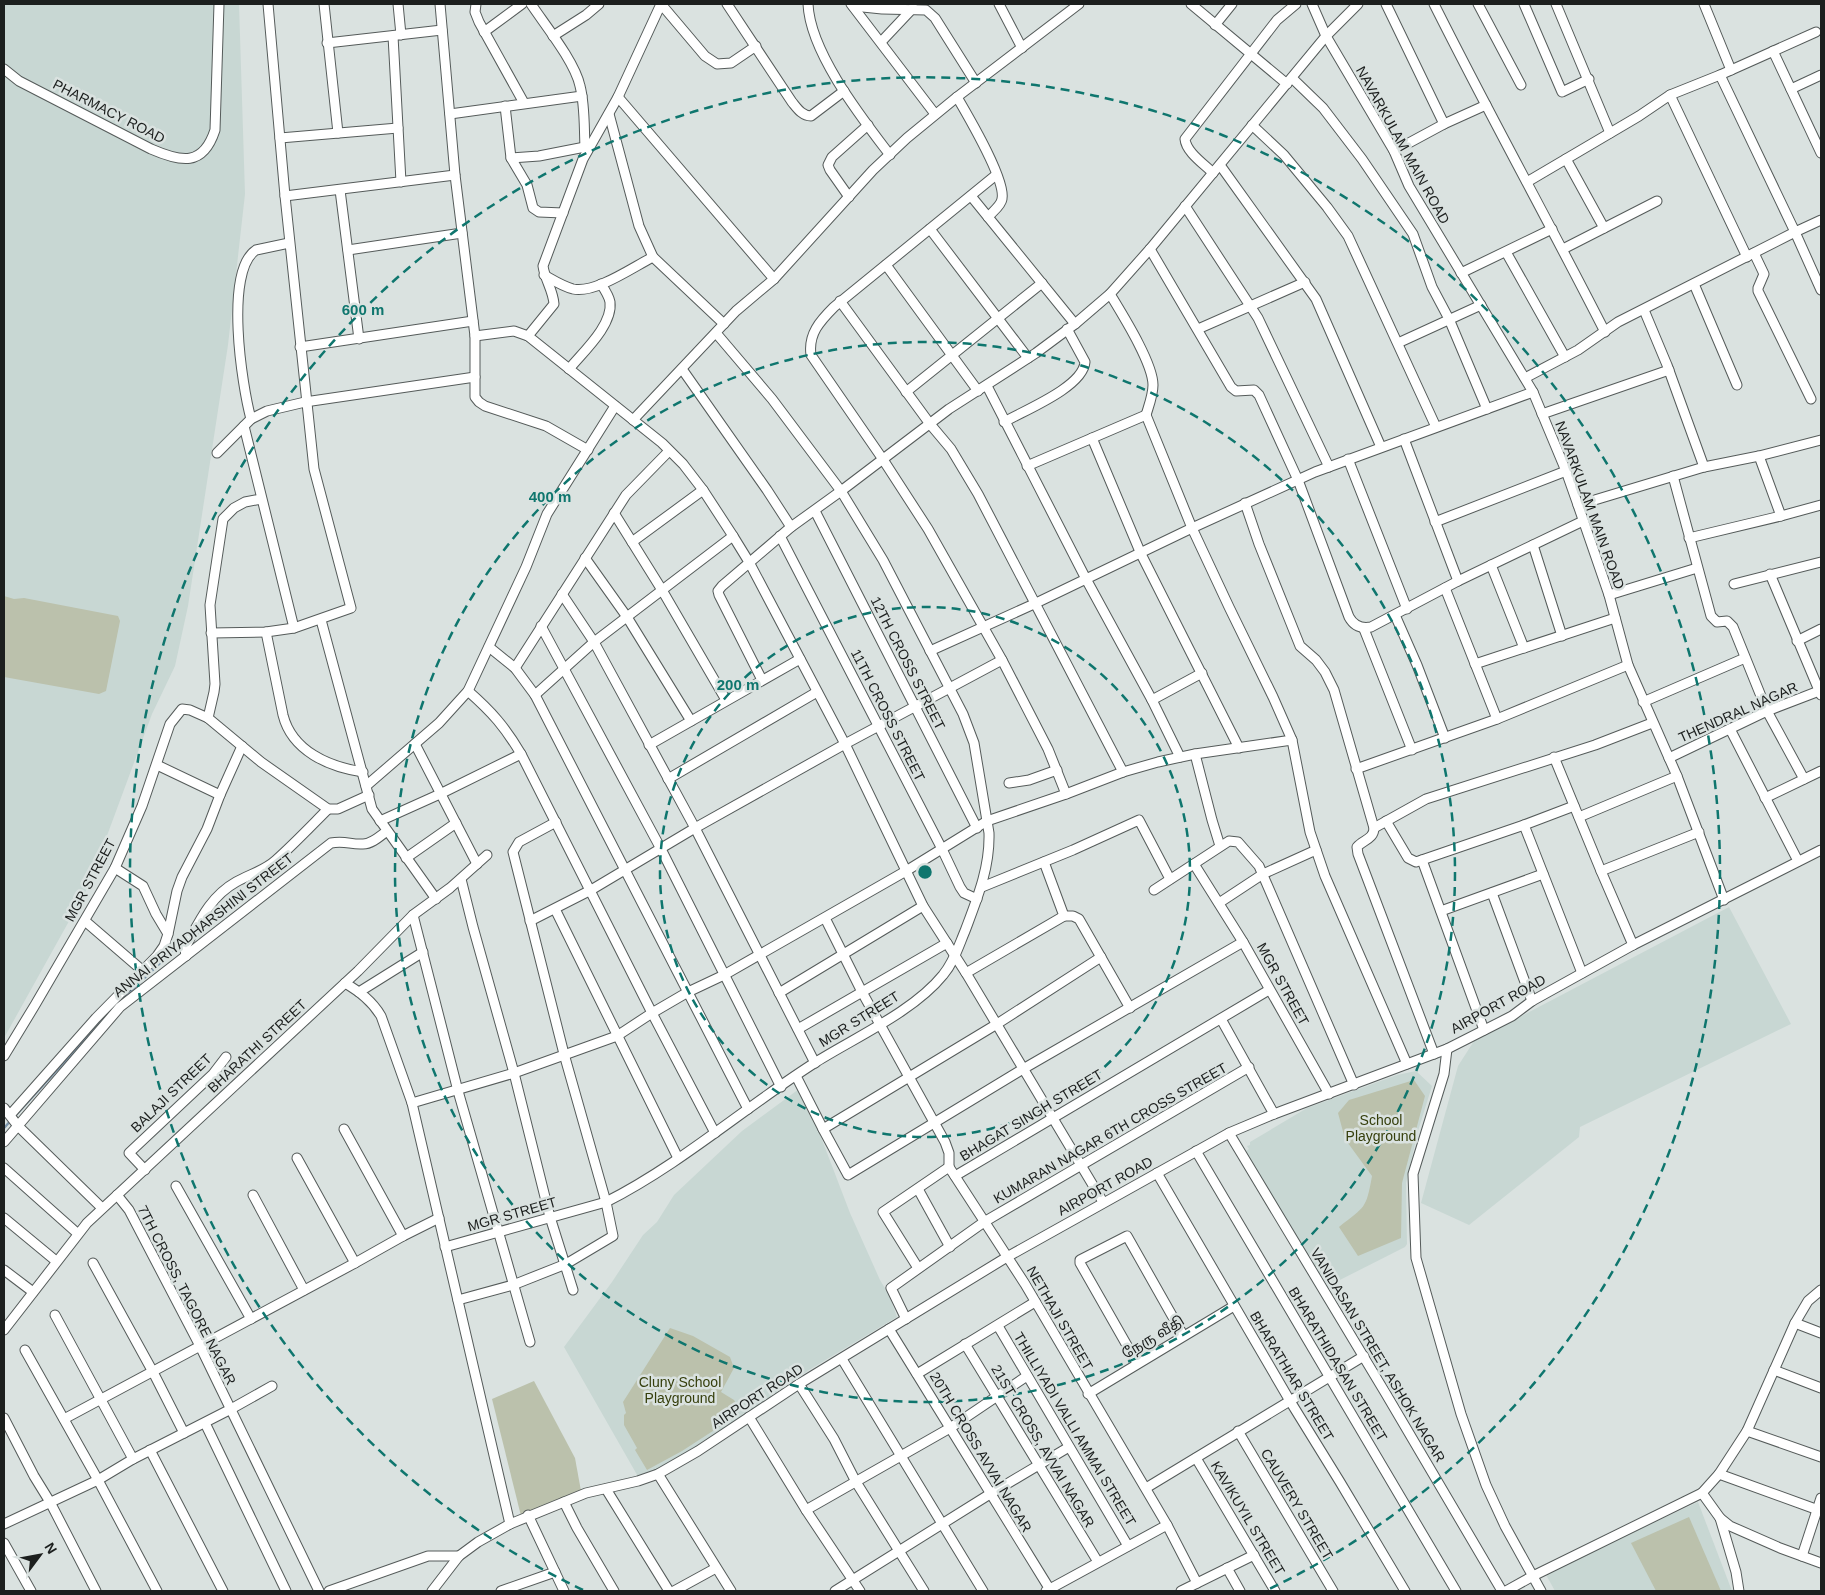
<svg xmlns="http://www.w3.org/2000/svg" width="1825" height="1595" viewBox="0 0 1825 1595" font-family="Arial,'Noto Sans Tamil',sans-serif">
	<rect width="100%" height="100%" fill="#dae2e0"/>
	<g fill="#c8d7d3">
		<polygon points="4,4 239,4 245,194 228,345 188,606 175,666 152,714 88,887 4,1038"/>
		<polygon points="1729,907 1791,1024 1580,1127 1579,1137 1469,1225 1421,1203 1458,1066 1474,1041"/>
		<polygon points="1416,1071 1432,1086 1418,1131 1406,1183 1407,1244 1405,1247 1326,1287 1246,1151 1249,1149 1247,1146 1250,1145 1250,1142 1307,1108 1397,1075"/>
		<polygon points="799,1089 819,1132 850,1213 880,1280 889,1295 897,1317 809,1370 694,1449 640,1480 564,1347 612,1282 643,1235 657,1222 674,1195 742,1131"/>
		<polygon points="1698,1502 1732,1591 1555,1591 1545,1573"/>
	</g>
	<g fill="#bbc1ac">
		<polygon points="4,596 14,599 24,598 118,616 120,621 106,691 99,694 4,677"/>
		<path d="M1414 1080 1425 1096 1402 1183 1401 1238 1358 1256 1339 1227C1365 1206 1366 1210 1372 1176L1345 1139 1338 1113 1349 1100Z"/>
		<polygon points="670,1328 693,1336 730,1357 734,1368 721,1392 734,1400 740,1410 736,1416 682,1451 647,1470 635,1450 637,1448 624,1425 624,1415 626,1413 623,1402"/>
		<polygon points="534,1381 575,1458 581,1491 521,1516 492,1399"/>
		<polygon points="1689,1517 1721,1591 1656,1591 1631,1543"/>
	</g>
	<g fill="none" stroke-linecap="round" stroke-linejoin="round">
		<polyline stroke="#7e97ac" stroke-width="2.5" points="4,1128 121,1000 180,944"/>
		<g stroke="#555b5a" stroke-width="11">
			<g id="minor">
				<polyline points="324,4 338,133"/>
				<polyline points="398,4 401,35"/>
				<polyline points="440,4 455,175 475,336 475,397 479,402 485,406 546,426 588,450"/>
				<polyline points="476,4 475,12 479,22 524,103"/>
				<path d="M531 4C545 25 575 62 580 86 585 105 584 127 585 147"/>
				<polyline points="661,4 705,56 717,64 731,63 756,46"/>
				<path d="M727 4 792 102C797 108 802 116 811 116L844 91"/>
				<path d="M808 4C810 52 861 117 890 155"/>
				<polyline points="851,4 935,114"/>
				<polyline points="999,4 1022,48"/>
				<polyline points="1191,4 1287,84"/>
				<polyline points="1312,4 1326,36 1394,151 1409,186 1533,392 1566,471 1578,505 1609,595 1628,665 1677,776 1724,900"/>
				<polyline points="1386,4 1444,124"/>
				<path d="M1434 4C1489 114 1549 222 1605 332"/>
				<polyline points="1478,4 1521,85"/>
				<polyline points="1524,4 1562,92 1589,79"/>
				<polyline points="1556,4 1610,133"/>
				<polyline points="1704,4 1731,70"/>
				<polyline points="853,6 882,9 926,10 935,18 976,83"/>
				<polyline points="1215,25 1232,4"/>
				<polyline points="484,32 522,4"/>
				<polyline points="1816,32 1720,75 1795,232 1821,220"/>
				<polyline points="393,36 401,182"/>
				<polyline points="553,36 586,15 599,4"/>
				<polyline points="881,42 913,8"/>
				<polyline points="327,43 442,30"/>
				<polyline points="1773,51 1821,153"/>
				<path d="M4 69 19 81 151 149C181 162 203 167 215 130L219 4"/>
				<polyline points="1720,75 1670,95 1747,257"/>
				<polyline points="1292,78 1323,108 1362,159 1413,234 1432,287 1449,319 1487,409"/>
				<polyline points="1791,89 1821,75"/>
				<polyline points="618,97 774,279"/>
				<path d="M957 97C968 116 1006 180 1002 199 1001 206 992 212 988 217"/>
				<polyline points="505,106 511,158 527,185 533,208 539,212 563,213"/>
				<polyline points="450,114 582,96"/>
				<polyline points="609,114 639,226 653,257 724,324"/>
				<polyline points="1252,125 1284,155 1327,207 1348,236 1436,427"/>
				<polyline points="280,138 398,128"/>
				<polyline points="1394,151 1444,124 1486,105"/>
				<polyline points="511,158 539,156 590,146"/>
				<polyline points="1566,159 1604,228"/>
				<polyline points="1220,165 1316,299 1381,447"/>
				<path d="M1213 173C1204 164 1186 152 1185 139L1277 20 1296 4"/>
				<path d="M996 175 834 307C820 321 808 334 811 355L882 458 928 529 1002 660 1048 749 1066 794"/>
				<polyline points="1527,182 1639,116 1670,95"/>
				<polyline points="340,190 359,339"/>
				<polyline points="285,196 455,175"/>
				<polyline points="971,196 1075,324"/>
				<polyline points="849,197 830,170 828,165 832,157 868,125"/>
				<polyline points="1185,206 1258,318 1329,467"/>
				<polyline points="930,229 1028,358"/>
				<path d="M1150 249 1231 387 1236 391 1254 390 1259 395 1298 480 1349 617C1354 626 1361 629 1371 627L1458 581 1583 521"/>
				<polyline points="1563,249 1657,201"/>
				<polyline points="348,250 462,233"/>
				<polyline points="1506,252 1565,357"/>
				<polyline points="1754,253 1764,274 1758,288 1758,291 1811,399"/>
				<polyline points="886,265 978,391"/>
				<polyline points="1461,273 1552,229"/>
				<path d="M544 275C553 280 562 286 573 289 595 294 633 267 653 257"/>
				<polyline points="1694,284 1737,385"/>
				<path d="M1110 294C1122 314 1153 363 1153 385 1153 395 1149 405 1146 415"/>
				<polyline points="840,301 930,424 951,449 978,494 1123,772"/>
				<polyline points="1644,310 1667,365 1704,467"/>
				<polyline points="1198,329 1305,282"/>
				<polyline points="475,336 514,331 528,336 662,443 683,464 703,490 733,536 749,562 845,744 923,906 966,973 1103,1202"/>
				<path d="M528 336 554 304C553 290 545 280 543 266L583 159 618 97 661 4"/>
				<polyline points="1398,343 1481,305"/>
				<polyline points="300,347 473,321"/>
				<path d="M569 369C583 352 613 325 610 302 609 296 605 290 601 284"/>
				<polyline points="682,369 767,490 791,527"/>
				<polyline points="1525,378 1578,350 1618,322 1795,232 1821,290"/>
				<polyline points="987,386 1086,579 1152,700 1180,757"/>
				<polyline points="906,392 1042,283"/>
				<polyline points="1542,414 1669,370"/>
				<polyline points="1146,415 1192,528 1229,607 1273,697 1292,740 1310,832 1325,876 1407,1064"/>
				<path d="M251 419C242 386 224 271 256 250L289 243"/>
				<polyline points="633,420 736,311 774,279 873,170 907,138 957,97 1079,4"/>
				<path d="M1004 422C1025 410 1083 387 1085 362L1067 329"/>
				<polyline points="244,426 294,628"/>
				<polyline points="1092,438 1141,554 1239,748"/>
				<polyline points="1404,439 1458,581"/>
				<polyline points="217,453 251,419 267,411 305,402 475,377"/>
				<polyline points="1348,459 1407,609"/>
				<polyline points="1027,466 1146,415"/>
				<polyline points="1673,476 1711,616 1717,622 1727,621 1733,627 1767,711 1804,779"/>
				<path d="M1245 503 1259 544 1300 646 1316 660 1325 672 1334 690 1374 828C1374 839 1363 840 1357 847L1358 854 1434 1054"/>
				<polyline points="1578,505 1704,467 1759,456 1821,440"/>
				<polyline points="815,511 977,828"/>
				<polyline points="614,513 662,590 726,700"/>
				<polyline points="1781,516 1821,505"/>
				<polyline points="1435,522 1566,471"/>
				<polyline points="780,536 942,849 960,887 964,893 977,899"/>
				<polyline points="1689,538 1781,516 1759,456"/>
				<polyline points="632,542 703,490"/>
				<polyline points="1533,545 1562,636"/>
				<polyline points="585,558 627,617 691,721"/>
				<polyline points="1491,565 1524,648"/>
				<polyline points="1770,574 1821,695"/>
				<polyline points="1734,584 1821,562"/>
				<polyline points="1445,588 1497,719"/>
				<polyline points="562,594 594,642 695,828 815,1063"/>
				<polyline points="1609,595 1697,568"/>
				<polyline points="1395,615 1417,665 1445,738"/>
				<polyline points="321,620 372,809 436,899"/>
				<polyline points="541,626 661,849 781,1087"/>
				<polyline points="1364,629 1412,750"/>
				<path d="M266 632 283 715C292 751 329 767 363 772"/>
				<polyline points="211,633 266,632 294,628 351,608 314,469 285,196 268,4"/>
				<polyline points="1797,641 1821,629"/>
				<polyline points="489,647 515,668 535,695 748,1109"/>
				<polyline points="930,651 1034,604 1192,528 1315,472 1533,392"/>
				<polyline points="1475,664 1615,618"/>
				<polyline points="515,668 626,495 669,451"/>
				<polyline points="762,680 719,595 718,591 722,586 791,527 841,491 949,409 1036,353 1075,324 1110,294 1150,249 1326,36 1358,4"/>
				<path d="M468 691C492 712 505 727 521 754L652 1013 715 1133"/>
				<polyline points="535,695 594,642 733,536"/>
				<polyline points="1152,700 1202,673"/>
				<polyline points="1643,702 1745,658"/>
				<polyline points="208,718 214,692 215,684 210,605 223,519 234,508 245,502 261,499"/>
				<polyline points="1730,729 1798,861"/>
				<polyline points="415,744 477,864"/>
				<polyline points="649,745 800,659"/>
				<polyline points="1195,754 1212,820 1220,846"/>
				<polyline points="1554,757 1601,871 1633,945"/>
				<polyline points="1669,758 1767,711 1819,691"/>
				<polyline points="157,765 220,795"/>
				<polyline points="1356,769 1497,719 1628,665"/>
				<polyline points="668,779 817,692"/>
				<polyline points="1009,783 1029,780 1057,770"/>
				<polyline points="366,786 439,723 468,691 526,567 547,514 615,406"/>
				<polyline points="1765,798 1821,771"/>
				<polyline points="1579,817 1677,776"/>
				<polyline points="380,821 440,794 521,754"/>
				<polyline points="1386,821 1408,858 1416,862 1524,825 1582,973"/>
				<polyline points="1524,825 1574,806"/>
				<polyline points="1374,828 1426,799 1595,745 1652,723"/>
				<polyline points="406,858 456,823"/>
				<polyline points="1422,860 1484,1030"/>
				<polyline points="1194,864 1243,942 1329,1094"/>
				<polyline points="115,868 143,886 156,914 168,934"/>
				<polyline points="1601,871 1699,832"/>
				<polyline points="461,879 473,927 514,1073 550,1217 573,1290"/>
				<polyline points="982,887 1073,850 1139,820 1170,879"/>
				<polyline points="1154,890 1229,841 1238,842 1259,866 1354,1085"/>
				<polyline points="1492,893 1532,1001"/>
				<polyline points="1219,903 1263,874 1316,850"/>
				<polyline points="555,909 678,1158"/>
				<polyline points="1441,911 1543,874"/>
				<polyline points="413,915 458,1091 530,1342"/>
				<polyline points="1064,916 1073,916 1079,919 1130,1008"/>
				<polyline points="825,918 862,992 945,1142 949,1153 949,1167"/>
				<polyline points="85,921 143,971"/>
				<polyline points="530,921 591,890 695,828 845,744 1002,660"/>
				<path d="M186 956 185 949 187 944C200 920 211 896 236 882 250 874 264 871 276 860 294 844 311 826 328 809"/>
				<polyline points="966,973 1064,916 1044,862"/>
				<path d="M345 983C360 992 372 1001 381 1016L412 1103"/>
				<polyline points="359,992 423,952"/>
				<polyline points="779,993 923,906"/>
				<polyline points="1221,1019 1274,1114"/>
				<polyline points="798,1029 947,943"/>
				<polyline points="1447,1049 1444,1074 1413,1174 1416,1258 1461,1414 1486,1485 1505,1526 1541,1591"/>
				<polyline points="4,1056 35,1005 115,868 142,806 170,724 182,709 190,710 208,718 261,762 328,809 338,809 369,795"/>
				<polyline points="796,1076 823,1129 848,1175 1023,1069 1243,942"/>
				<polyline points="4,1108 18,1126 102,1208"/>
				<polyline points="10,1115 96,1018 157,956 164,946 168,934 177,891 182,877 207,829 220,795 242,746"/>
				<polyline points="344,1129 403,1236"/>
				<polyline points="823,1129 997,1024 1101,957"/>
				<polyline points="1229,1133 1386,1394 1502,1591"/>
				<path d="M4 1142 120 1007 331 843C345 840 351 845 363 844 372 844 380 836 387 831"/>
				<polyline points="1196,1151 1456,1591"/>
				<polyline points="297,1158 355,1263"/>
				<polyline points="4,1168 77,1233"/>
				<polyline points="145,1170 129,1153 213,1074 226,1057"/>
				<polyline points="1157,1173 1290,1401 1340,1482 1405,1591"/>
				<polyline points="955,1176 1269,990"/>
				<polyline points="176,1186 251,1319"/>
				<polyline points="918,1189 950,1247"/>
				<polyline points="117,1195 129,1210 200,1346 319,1591"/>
				<polyline points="253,1195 304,1290"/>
				<polyline points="4,1218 56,1261"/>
				<path d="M445 1247 606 1202C681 1164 745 1107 816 1062 856 1037 914 1011 943 975 954 962 959 945 965 931 977 899 990 868 989 833L974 743 963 714 883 560 841 491 772 399 716 333"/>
				<polyline points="93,1263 153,1372 184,1433"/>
				<polyline points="918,1268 883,1212 949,1167 1025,1284 1167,1525 1197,1583"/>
				<polyline points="4,1270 33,1292"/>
				<polyline points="458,1300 513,1285 566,1264 613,1236 606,1202 564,1054 513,852 519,842 556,822"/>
				<polyline points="55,1315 133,1459"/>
				<polyline points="906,1319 891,1288 984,1222 1249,1067"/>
				<polyline points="1795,1323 1821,1333"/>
				<polyline points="998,1326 1128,1546"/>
				<polyline points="889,1329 1049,1588"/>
				<polyline points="4,1330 87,1223 358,971 413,915 450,888 487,855"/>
				<polyline points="965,1344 1098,1562"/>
				<polyline points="25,1350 98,1480 157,1591"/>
				<polyline points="842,1359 983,1591"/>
				<polyline points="1137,1363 1080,1263 1080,1260 1127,1236 1183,1335"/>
				<polyline points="1774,1370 1821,1388"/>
				<polyline points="917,1374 1035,1302"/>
				<polyline points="799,1384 834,1439 856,1482 924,1591"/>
				<polyline points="1088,1394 1234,1306"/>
				<polyline points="749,1417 806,1510 860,1591"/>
				<polyline points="4,1418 34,1476 50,1502 96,1591"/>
				<polyline points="64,1419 355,1263 403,1236 439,1218"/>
				<polyline points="205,1423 286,1591"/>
				<polyline points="1238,1431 1333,1591"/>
				<polyline points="1747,1431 1821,1457"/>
				<polyline points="150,1450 223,1591"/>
				<polyline points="1196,1458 1275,1591"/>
				<polyline points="658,1474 731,1591"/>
				<polyline points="1719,1474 1821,1511"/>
				<polyline points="1146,1488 1364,1356"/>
				<polyline points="606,1489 669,1591"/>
				<polyline points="1702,1493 1720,1518 1730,1526 1780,1548 1821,1563"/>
				<polyline points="564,1502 577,1528 614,1591"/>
				<polyline points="806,1510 950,1428 1027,1376"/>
				<polyline points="528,1515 564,1591"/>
				<polyline points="1720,1518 1736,1572 1739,1591"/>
				<polyline points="4,1524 98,1480 133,1459 231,1409 272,1386"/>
				<polyline points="510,1524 412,1103 514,1073 617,1036 652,1013 688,992 724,975 906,871 987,821 1066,794 1123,772 1158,762 1195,754 1292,740"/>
				<polyline points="4,1543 31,1591"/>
				<polyline points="1802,1556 1821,1498"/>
				<polyline points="1227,1568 1240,1591"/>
				<polyline points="329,1591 428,1556 459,1556"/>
				<polyline points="432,1591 459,1556 478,1542 510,1524 564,1502 586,1493 638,1481 658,1474 698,1451 799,1384 1007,1257 1229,1133 1274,1114 1447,1049 1512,1016 1532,1001 1633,945 1821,850"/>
				<polyline points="501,1591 555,1572"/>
				<polyline points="674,1591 716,1568"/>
				<polyline points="835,1591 990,1494 1069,1447"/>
				<polyline points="1046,1591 1167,1525"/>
				<polyline points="1181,1591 1254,1555"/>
				<polyline points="1506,1591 1533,1576 1702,1493 1719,1474 1747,1431 1795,1323 1808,1301 1821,1290"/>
			</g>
		</g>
		<use href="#minor" stroke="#fff" stroke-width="9"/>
	</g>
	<g fill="none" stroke="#0f766e" stroke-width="2.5" stroke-dasharray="9 6">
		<circle cx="925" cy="872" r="265"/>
		<circle cx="925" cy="872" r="530"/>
		<path d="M583 1590A795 795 0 1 1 1267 1590"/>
	</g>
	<g text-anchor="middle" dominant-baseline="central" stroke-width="5" stroke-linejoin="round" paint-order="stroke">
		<g font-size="14" fill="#1c1f1e" stroke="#dae2e0">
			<text transform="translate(109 111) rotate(27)">PHARMACY ROAD</text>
			<text transform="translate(1403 145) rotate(61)">NAVARKULAM MAIN ROAD</text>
			<text transform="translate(1590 505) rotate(70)">NAVARKULAM MAIN ROAD</text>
			<text transform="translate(908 663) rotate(63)">12TH CROSS STREET</text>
			<text transform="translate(1738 712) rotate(-24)">THENDRAL NAGAR</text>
			<text transform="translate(888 715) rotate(63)">11TH CROSS STREET</text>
			<text transform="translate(90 880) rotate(-62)">MGR STREET</text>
			<text transform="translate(203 925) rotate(-38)">ANNAI PRIYADHARSHINI STREET</text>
			<text transform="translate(1283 984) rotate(61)">MGR STREET</text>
			<text transform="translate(1498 1004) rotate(-29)">AIRPORT ROAD</text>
			<text transform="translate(859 1019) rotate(-32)">MGR STREET</text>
			<text transform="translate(257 1046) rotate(-43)">BHARATHI STREET</text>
			<text transform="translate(171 1093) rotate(-44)">BALAJI STREET</text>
			<text transform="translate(1031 1115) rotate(-31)">BHAGAT SINGH STREET</text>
			<text transform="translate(1110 1133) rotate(-30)">KUMARAN NAGAR 6TH CROSS STREET</text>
			<text transform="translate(1105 1186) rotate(-29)">AIRPORT ROAD</text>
			<text transform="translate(512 1214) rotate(-16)">MGR STREET</text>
			<text transform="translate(187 1295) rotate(63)">7TH CROSS, TAGORE NAGAR</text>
			<text transform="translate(1060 1318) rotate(60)">NETHAJI STREET</text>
			<text transform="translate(1153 1337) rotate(-31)">நேரு வீதி</text>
			<text transform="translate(1378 1355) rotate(59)">VANIDASAN STREET, ASHOK NAGAR</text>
			<text transform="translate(1338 1364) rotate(59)">BHARATHIDASAN STREET</text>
			<text transform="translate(1292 1376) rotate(59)">BHARATHIAR STREET</text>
			<text transform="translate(757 1396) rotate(-33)">AIRPORT ROAD</text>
			<text transform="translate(1075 1429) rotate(59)">THILLIYADI VALLI AMMAI STREET</text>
			<text transform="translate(1043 1446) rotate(59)">21ST CROSS, AVVAI NAGAR</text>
			<text transform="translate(981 1452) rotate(59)">20TH CROSS AVVAI NAGAR</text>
			<text transform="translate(1297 1504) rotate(59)">CAUVERY STREET</text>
			<text transform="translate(1248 1518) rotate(59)">KAVIKUYIL STREET</text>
		</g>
		<g font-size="14" fill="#353e0b" stroke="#dae2e0">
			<text x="1381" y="1120">School<tspan x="1381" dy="16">Playground</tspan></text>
			<text x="680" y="1382">Cluny School<tspan x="680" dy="16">Playground</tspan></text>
		</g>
	</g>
	<circle cx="925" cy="872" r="8" fill="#0f766e" stroke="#dae2e0" stroke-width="2.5"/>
	<g font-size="15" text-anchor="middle" font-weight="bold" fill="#0f766e" stroke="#dae2e0" stroke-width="5" stroke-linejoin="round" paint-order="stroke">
		<text x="363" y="315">600 m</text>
		<text x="550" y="502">400 m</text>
		<text x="738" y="690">200 m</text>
	</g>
	<rect width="1825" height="1595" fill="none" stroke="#1c1f1e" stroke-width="10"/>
	<g transform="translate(40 1555) rotate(58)" stroke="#dae2e0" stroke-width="4" paint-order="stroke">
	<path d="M0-4L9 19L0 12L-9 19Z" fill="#1c1f1e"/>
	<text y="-8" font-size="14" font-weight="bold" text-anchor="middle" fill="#1c1f1e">N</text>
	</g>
</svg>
